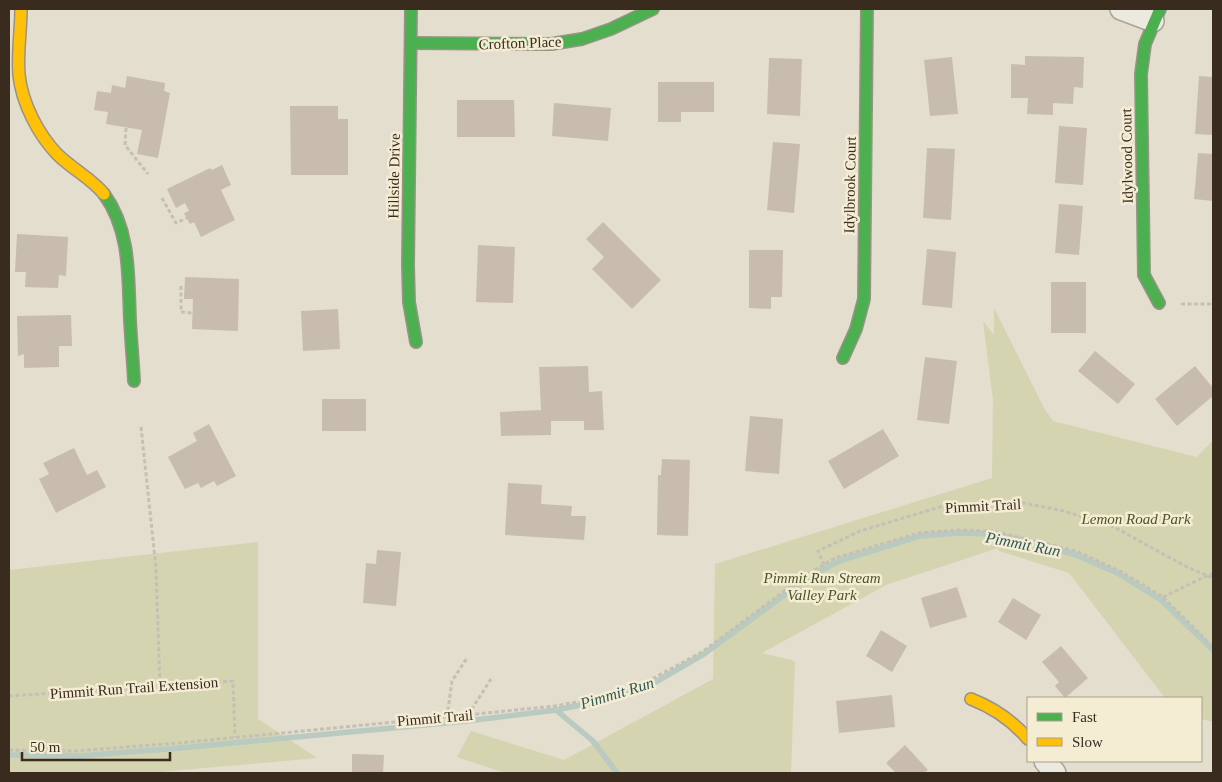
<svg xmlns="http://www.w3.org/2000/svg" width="1222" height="782" viewBox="0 0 1222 782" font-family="'Times New Roman',serif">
	<rect width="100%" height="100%" fill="#e4dece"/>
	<g fill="#d4d4b0">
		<polygon points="994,308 1044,408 1053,421 1197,457 1213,440 1213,722 1201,719 1201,698 1165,698 1069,573 999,551 998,548 886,585 762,653 795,661 791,773 505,773 457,757 471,731 564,760 713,679 715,564 992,478 993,400 983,321 994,335"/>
		<polygon points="258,542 258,719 317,758 149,773 9,773 9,570"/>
	</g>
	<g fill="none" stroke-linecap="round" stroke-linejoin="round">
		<g stroke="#b9cac0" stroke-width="5.5">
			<polyline points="556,710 593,741 617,773"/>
			<polyline points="9,755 78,756 180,748 467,721 556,710 596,702 630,693 654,683 704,654 809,577 839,561 920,536 959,533 993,534 1035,543 1076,555 1119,574 1161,600 1213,650"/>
		</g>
	</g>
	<g fill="#c8bcaf">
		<polygon points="1025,56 1084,57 1083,88 1074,87 1073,104 1053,103 1053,115 1027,114 1028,98 1011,98 1011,64 1025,65"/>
		<polygon points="952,57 958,114 930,116 924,60"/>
		<polygon points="769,58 802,59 800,116 767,114"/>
		<polygon points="127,76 165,83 164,91 170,93 158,158 137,154 142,130 106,124 108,112 94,110 97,91 111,93 112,85 125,88"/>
		<polygon points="1199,76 1213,77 1213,135 1195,134"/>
		<polygon points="658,82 714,82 714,112 681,112 681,122 658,122"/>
		<polygon points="457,100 514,100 515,137 457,137"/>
		<polygon points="554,103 611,108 608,141 552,136"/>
		<polygon points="290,106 338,106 338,119 348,119 348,175 291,175"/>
		<polygon points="1059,126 1087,128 1083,185 1055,183"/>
		<polygon points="773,142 800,144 794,213 767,210"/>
		<polygon points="927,148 955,149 951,220 923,218"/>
		<polygon points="1198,153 1213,154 1213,201 1194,199"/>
		<polygon points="222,165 231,185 221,190 235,220 201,237 194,222 190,224 184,213 189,211 185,203 176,208 167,189 210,168 212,170"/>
		<polygon points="1059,204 1083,206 1079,255 1055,253"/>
		<polygon points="603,222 661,280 632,309 592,269 604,257 586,239"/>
		<polygon points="17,234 68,237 66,276 59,275 58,288 25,287 26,272 15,272"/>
		<polygon points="478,245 515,247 513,303 476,302"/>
		<polygon points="927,249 956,252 952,308 922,305"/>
		<polygon points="749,250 783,250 782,297 771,297 771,309 749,308"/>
		<polygon points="185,277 239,279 238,331 192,329 193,299 184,299"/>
		<rect x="1051" y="282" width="35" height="51"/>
		<polygon points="338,309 340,349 303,351 301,311"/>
		<polygon points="71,315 72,346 59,346 59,367 24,368 24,354 18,356 17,316"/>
		<polygon points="1095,351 1135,384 1118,404 1078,371"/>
		<polygon points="925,357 957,361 949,424 917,420"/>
		<polygon points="588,366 589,392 602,391 604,430 584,430 584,421 551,421 551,435 501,436 500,412 541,410 539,367"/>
		<polygon points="1195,366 1213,388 1213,396 1177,426 1155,399"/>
		<rect x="322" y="399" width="44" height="32"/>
		<polygon points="750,416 783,419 779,474 745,471"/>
		<polygon points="209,424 236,476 217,486 214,481 201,488 198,483 185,489 168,457 197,441 193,433"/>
		<polygon points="883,429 899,456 844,489 828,461"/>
		<polygon points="74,448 87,475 97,470 106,487 56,513 39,479 49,474 43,463"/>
		<polygon points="662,459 690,460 688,536 657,535 658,475 661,475"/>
		<polygon points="508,483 542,485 541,504 572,506 571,516 586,516 584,540 505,535"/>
		<polygon points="377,550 401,552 396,606 363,603 366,563 376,564"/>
		<polygon points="957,587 967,617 930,628 921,598"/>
		<polygon points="1013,598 1041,615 1026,640 998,622"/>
		<polygon points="881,630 907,646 892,672 866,656"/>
		<polygon points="1061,646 1088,678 1065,698 1055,686 1059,682 1042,662"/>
		<polygon points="892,695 895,727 839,733 836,701"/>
		<polygon points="905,745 928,770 924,773 896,773 886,763"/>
		<polygon points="352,754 384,755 383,773 352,773"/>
	</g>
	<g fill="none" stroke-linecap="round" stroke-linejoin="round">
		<g stroke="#aaa397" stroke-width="24">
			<g id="street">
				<polyline points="1121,9 1153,21"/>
				<polyline points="1045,761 1055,773"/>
			</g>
		</g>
		<g stroke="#999387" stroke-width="14">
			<g id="fast">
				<polyline points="411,9 408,265 409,302 416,342"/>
				<polyline points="411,43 551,44 582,39 611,29 653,9"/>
				<path d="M104 194C131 231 128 277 130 320 131 340 133 361 134 381"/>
				<polyline points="1159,303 1144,275 1141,74 1145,44 1160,9"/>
				<polyline points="843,358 856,329 864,299 867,9"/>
			</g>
		</g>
		<g stroke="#999387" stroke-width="14">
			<g id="slow">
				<path d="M21 9C21 31 17 53 19 75 22 103 38 134 57 154 72 169 91 178 104 194"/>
				<path d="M971 699C994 708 1012 720 1028 739"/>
			</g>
		</g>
		<g stroke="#c5c0b6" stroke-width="3" stroke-dasharray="4 2.5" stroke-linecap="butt">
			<polyline points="126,128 125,145 148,174"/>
			<polyline points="162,198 176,223 187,218"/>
			<polyline points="181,286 181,312 192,313"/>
			<polyline points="1181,304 1213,304"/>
			<polyline points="141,427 156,568 160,687"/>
			<polyline points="824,565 818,551 860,531 940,507 1019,502 1064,511 1114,527 1187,567 1213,578"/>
			<polyline points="1163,597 1213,573"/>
			<polyline points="9,696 233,681 235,737"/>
			<polyline points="468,715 491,679"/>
			<polyline points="447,717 452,681 467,658"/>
			<polyline points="9,750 75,751 179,743 467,715 555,706 588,700 629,689 652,679 702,652 806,575 835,558 919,533 958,530 993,531 1076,551 1120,571 1163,597 1213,647"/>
		</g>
		<use href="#street" stroke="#ece9e0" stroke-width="21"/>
		<use href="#fast" stroke="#4caf50" stroke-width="11"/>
		<use href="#slow" stroke="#ffc107" stroke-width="11"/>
	</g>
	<g text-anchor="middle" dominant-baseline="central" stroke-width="5" stroke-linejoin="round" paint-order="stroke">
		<g font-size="15" fill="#392c1e" stroke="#f5ecd4">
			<text transform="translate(520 43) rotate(-2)">Crofton Place</text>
			<text transform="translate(1127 156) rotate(-91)">Idylwood Court</text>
			<text transform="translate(394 176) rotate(-89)">Hillside Drive</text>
			<text transform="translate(850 185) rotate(-89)">Idylbrook Court</text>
			<text transform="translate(983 506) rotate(-3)">Pimmit Trail</text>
			<text transform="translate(134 688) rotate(-4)">Pimmit Run Trail Extension</text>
			<text transform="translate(435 718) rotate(-5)">Pimmit Trail</text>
		</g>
		<g font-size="15" font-style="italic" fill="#485525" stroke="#f5ecd4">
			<text x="1136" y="519">Lemon Road Park</text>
			<text x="822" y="578">Pimmit Run Stream<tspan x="822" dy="17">Valley Park</tspan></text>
		</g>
		<g font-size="16" font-style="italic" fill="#2e5856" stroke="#f5ecd4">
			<text transform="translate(1023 544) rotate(11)">Pimmit Run</text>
			<text transform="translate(617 693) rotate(-17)">Pimmit Run</text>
		</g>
	</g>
	<rect width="1222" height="782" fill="none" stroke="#392c1e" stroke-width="20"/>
	<rect x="1027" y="697" width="175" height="65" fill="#f5ecd4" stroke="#aa9f8b"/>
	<rect x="1037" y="713" width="25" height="8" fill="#4caf50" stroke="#aa9f8b"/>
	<text x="1072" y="722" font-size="15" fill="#392c1e">Fast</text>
	<rect x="1037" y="738" width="25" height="8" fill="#ffc107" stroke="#aa9f8b"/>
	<text x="1072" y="747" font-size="15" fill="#392c1e">Slow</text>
	<path d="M22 752v8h148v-8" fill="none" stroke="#392c1e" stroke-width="2.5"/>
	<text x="30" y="752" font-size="15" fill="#392c1e" stroke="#f5ecd4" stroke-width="4" paint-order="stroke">50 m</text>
</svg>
